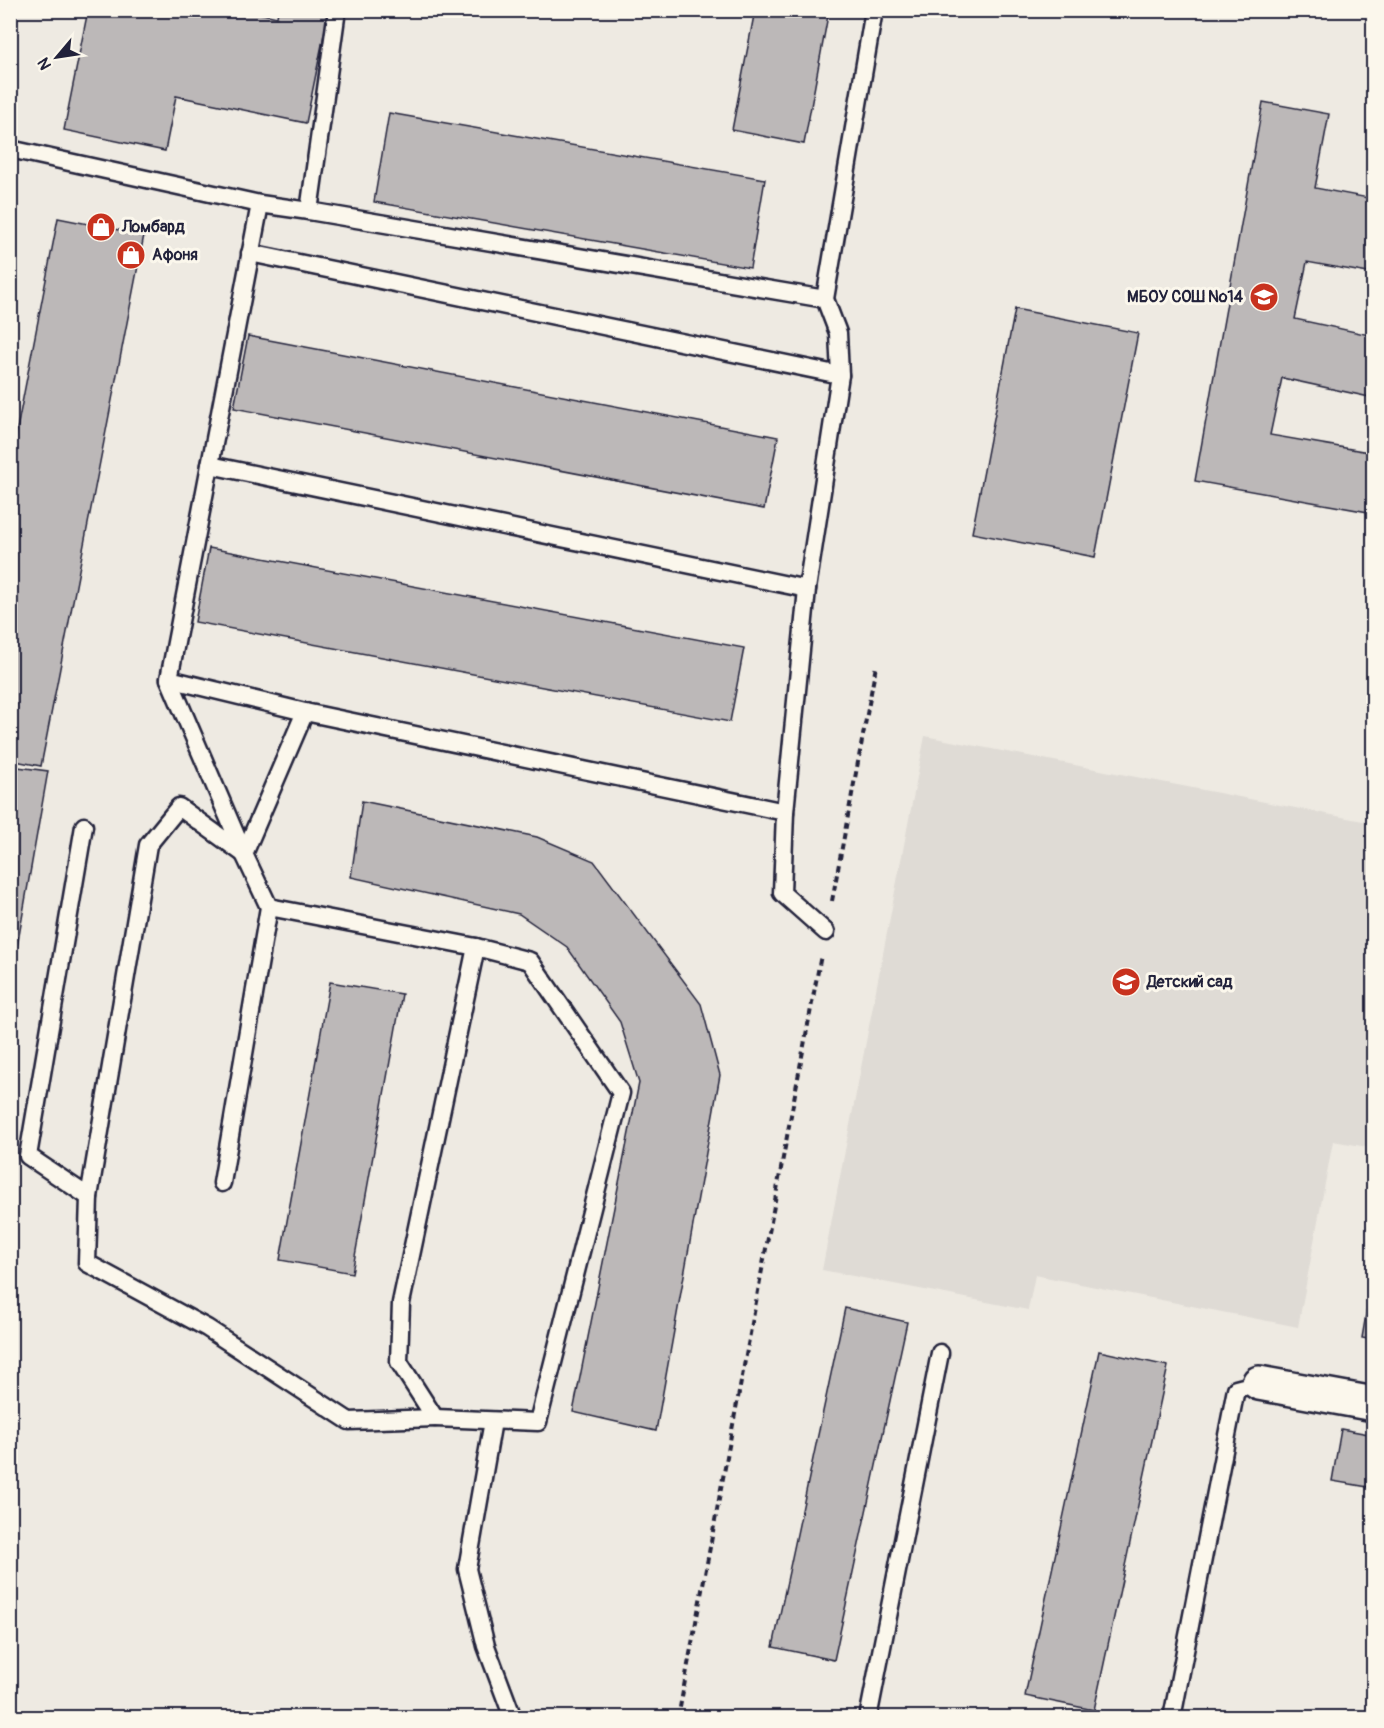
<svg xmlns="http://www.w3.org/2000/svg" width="1384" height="1728" viewBox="0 0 1384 1728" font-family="Pangolin,sans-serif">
	<rect width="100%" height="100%" fill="#eeeae2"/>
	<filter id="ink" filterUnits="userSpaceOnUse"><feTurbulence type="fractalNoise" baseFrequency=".0167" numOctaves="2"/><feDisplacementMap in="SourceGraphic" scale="12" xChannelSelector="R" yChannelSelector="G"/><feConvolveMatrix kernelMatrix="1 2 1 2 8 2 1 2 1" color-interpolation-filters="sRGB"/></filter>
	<g filter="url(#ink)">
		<polygon fill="#dfdbd5" points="925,736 1373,823 1373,1148 1333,1141 1298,1327 1035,1275 1028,1310 822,1270"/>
		<g fill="#bcb8b8" stroke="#22223b" stroke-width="1.5">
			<polygon points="88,10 245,10 277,17 278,10 329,10 306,123 176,96 165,151 64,130"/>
			<polygon points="755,10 829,10 804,144 732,130"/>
			<polygon points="1263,102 1329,114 1315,188 1374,199 1374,274 1307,262 1295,319 1374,336 1374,398 1282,378 1270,435 1374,453 1374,513 1195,481"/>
			<polygon points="389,113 765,179 750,268 374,202"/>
			<polygon points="58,218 144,235 41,766 10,760 10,465"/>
			<polygon points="1015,309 1138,333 1095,557 972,533"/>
			<polygon points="248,336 778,437 764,509 234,408"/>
			<polygon points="209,548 744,648 730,722 195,622"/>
			<polygon points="10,766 48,771 10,987"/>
			<polygon points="362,801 537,837 594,861 701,1004 720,1075 656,1431 573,1412 639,1083 620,1022 567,947 519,914 351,877"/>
			<polygon points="330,982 402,994 352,1273 280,1260"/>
			<polygon points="1371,1285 1374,1286 1374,1340 1362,1338"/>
			<polygon points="845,1308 907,1322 834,1660 773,1647"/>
			<polygon points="1099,1351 1168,1366 1094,1710 1025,1696"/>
			<polygon points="1341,1429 1374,1435 1374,1488 1332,1481"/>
		</g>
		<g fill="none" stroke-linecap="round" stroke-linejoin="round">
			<g stroke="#22223b" stroke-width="21">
				<g id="service">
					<polyline points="10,149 260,204 309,211 825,299"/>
					<polyline points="260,204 169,679 305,712 785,812"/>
					<polyline points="309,211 337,10"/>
					<polyline points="250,253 840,375"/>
					<polyline points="210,465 807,589"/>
					<polyline points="84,826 28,1156 89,1197 148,845 179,807 244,854 169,679"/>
					<polyline points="269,907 476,947 530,961 621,1093 538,1422 435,1418"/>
					<polyline points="826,932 782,893 785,812 807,589 840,375 838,333 825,299 874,10"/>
					<polyline points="222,1183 269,907 244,854 305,712"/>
					<polyline points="89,1197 87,1263 207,1328 349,1421 435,1418 399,1362 401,1303 476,947"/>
					<polyline points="493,1421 467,1569 486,1646 513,1718"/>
					<polyline points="868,1718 940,1353"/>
					<polyline points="1172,1718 1236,1389 1259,1383"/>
				</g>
			</g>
			<g stroke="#22223b" stroke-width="38">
				<polyline id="minor" points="1259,1383 1374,1404"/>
			</g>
			<g stroke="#22223b" stroke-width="4" stroke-dasharray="6 4.5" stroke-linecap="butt">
				<polyline points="832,901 876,666"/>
				<polyline points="678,1718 821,955"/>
			</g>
			<use href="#service" stroke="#fbf7ec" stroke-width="16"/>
			<use href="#minor" stroke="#fbf7ec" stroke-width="33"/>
		</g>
	</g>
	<defs>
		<g id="shop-disc" transform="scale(1.5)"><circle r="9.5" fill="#c8321e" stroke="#fbf7ec"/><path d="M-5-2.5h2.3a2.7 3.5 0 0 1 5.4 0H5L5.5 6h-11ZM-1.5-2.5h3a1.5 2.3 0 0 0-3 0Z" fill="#fff"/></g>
		<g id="school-disc" transform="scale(1.5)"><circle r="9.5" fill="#c8321e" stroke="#fbf7ec"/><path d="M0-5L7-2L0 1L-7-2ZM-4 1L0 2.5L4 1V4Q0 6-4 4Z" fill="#fff"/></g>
	</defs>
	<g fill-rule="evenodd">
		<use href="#shop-disc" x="101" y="227"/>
		<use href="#shop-disc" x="131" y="255"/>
		<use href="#school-disc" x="1264" y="297"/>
		<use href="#school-disc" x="1126" y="982"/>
	</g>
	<g text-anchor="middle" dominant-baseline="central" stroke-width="6" stroke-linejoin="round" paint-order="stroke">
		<g font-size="16" font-weight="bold" fill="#22223b" stroke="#fbf7ec" text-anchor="start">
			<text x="122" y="227">Ломбард</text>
			<text x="152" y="255">Афоня</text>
			<text x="1243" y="297" text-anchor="end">МБОУ СОШ №14</text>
			<text x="1147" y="982">Детский сад</text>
		</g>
	</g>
	<rect width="1384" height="1728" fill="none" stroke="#fbf7ec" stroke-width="36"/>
	<rect x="18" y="18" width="1348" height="1692" fill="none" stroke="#22223b" stroke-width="2" filter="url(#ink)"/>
	<g transform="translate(57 57) rotate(241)" stroke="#fbf7ec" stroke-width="4.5" paint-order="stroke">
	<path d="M0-4.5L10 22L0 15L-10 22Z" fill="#22223b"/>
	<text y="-9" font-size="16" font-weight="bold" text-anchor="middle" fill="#22223b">N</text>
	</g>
</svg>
